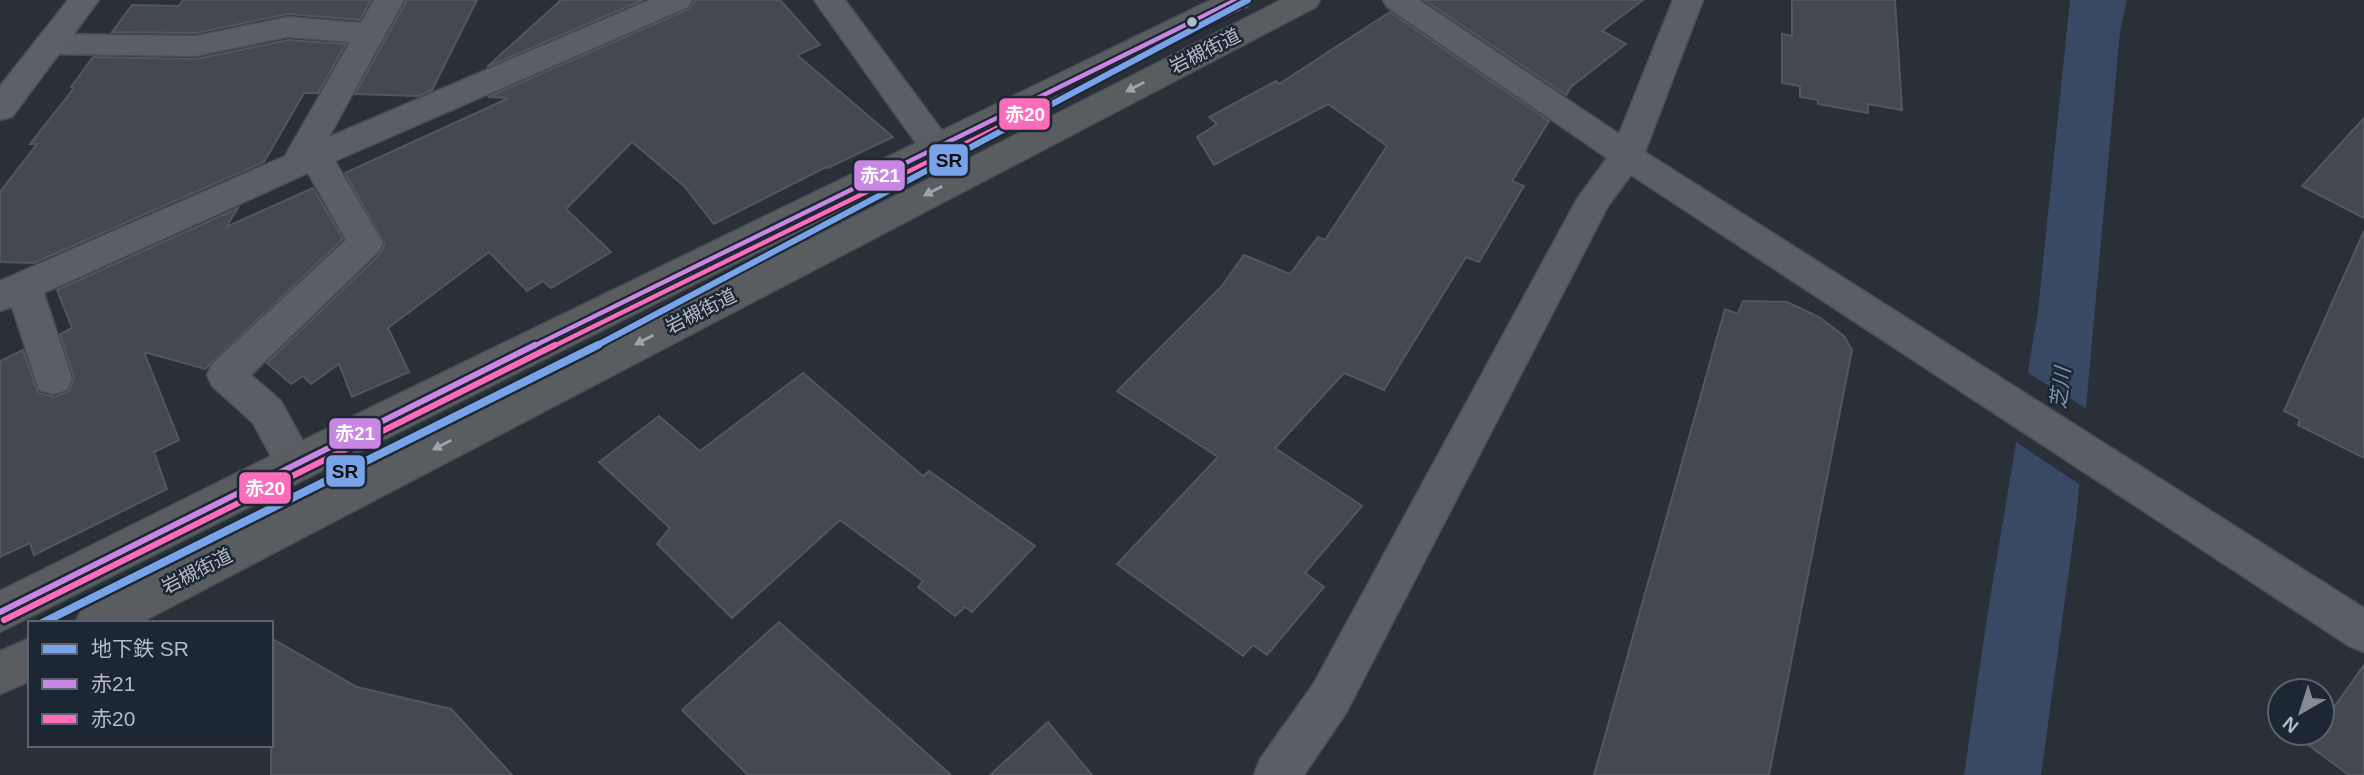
<svg xmlns="http://www.w3.org/2000/svg" width="2364" height="775" viewBox="0 0 2364 775" font-family="Helvetica,'Noto Sans JP',sans-serif">
	<rect width="100%" height="100%" fill="#2a3038"/>
	<polygon fill="#384963" points="2070,0 2127,0 2120,31 2076,519 2041,775 1964,775 1987,617 2038,311"/>
	<polygon fill="#2a3038" points="2025,371 2089,410 2082,486 2013,440"/>
	<g fill="#444950" stroke="#52575f" stroke-width="2">
		<polygon points="183,0 371,0 360,20 288,14 196,33 112,32 132,5 179,6"/>
		<polygon points="407,0 477,0 432,90 419,96 355,94"/>
		<polygon points="561,0 643,0 487,67"/>
		<polygon points="695,0 780,0 820,45 797,55 893,137 828,168 826,167 714,224 684,186 632,142 566,209 611,252 551,288 543,281 527,291 489,252 388,328 409,372 352,397 339,364 311,384 303,376 291,384 267,363 380,254 385,244 345,173 509,98 488,97 689,9"/>
		<polygon points="1424,0 1643,0 1602,31 1626,44 1571,87 1566,95"/>
		<polygon points="1792,0 1895,0 1902,110 1868,104 1868,113 1818,104 1818,100 1800,97 1800,86 1782,83 1782,34 1792,36"/>
		<polygon points="1390,12 1549,121 1512,181 1524,186 1479,262 1466,257 1384,390 1344,373 1275,448 1362,506 1305,573 1324,587 1267,655 1253,645 1243,656 1117,564 1218,457 1117,391 1221,287 1244,255 1290,274 1318,237 1325,240 1387,146 1328,104 1214,165 1197,137 1217,124 1209,117 1276,81 1279,84"/>
		<polygon points="288,40 346,44 318,93 304,93 264,162 34,263 0,262 0,192 37,144 30,144 74,88 71,87 93,57 196,59"/>
		<polygon points="2364,118 2364,218 2302,186"/>
		<polygon points="313,188 343,239 205,369 144,352 179,440 154,452 167,489 34,555 30,543 0,557 0,361 23,350 38,393 54,397 69,391 74,378 60,334 72,328 57,290 238,208 226,227"/>
		<polygon points="2364,231 2364,458 2298,425 2300,419 2284,411"/>
		<polygon points="1743,301 1787,302 1819,317 1844,336 1852,350 1769,775 1594,775 1725,309 1738,314"/>
		<polygon points="803,373 923,476 929,471 1035,546 972,612 965,607 955,616 918,587 923,581 840,520 732,618 657,544 670,528 599,462 659,416 700,451"/>
		<polygon points="779,622 951,775 748,775 682,710"/>
		<polygon points="271,638 357,687 451,709 512,775 271,775"/>
		<polygon points="2364,665 2364,775 2349,775 2307,744 2315,733 2322,733 2322,724"/>
		<polygon points="1048,722 1092,775 990,775"/>
	</g>
	<g fill="none" stroke-linecap="round" stroke-linejoin="round">
		<g stroke="#484c53" stroke-width="3">
			<g id="minor">
				<polygon points="374,0 404,0 329,137 650,0 692,0 688,7 335,161 383,243 378,252 251,375 281,401 315,463 309,475 295,480 281,475 253,423 212,386 207,375 212,364 346,240 308,173 44,293 72,379 67,390 53,394 39,390 12,307 0,311 0,281 285,156 350,42 288,37 196,56 50,54 39,51 34,44 39,37 50,34 196,36 288,17 361,23"/>
				<polygon points="814,0 845,0 949,140 954,148 949,156 937,160 925,156"/>
				<polygon points="1383,0 1419,0 1619,134 1673,0 1703,0 1645,152 2364,608 2364,652 2349,646 1631,175 1608,206 1346,713 1304,775 1254,775 1260,759 1314,683 1577,199 1607,158 1387,7"/>
			</g>
		</g>
		<g stroke="#484c55" stroke-width="3">
			<polygon id="major" points="68,0 99,0 12,117 0,120 0,86"/>
		</g>
		<g stroke="#474c53" stroke-width="3">
			<g id="highway">
				<polygon points="1211,0 1251,0 1247,7 0,632 0,591 281,451"/>
				<polygon points="1281,0 1320,0 1316,7 140,623 75,623 82,609"/>
				<polygon points="30,638 30,681 0,694 0,651"/>
			</g>
		</g>
		<use href="#minor" fill="#5a5e66" fill-rule="evenodd"/>
		<use href="#major" fill="#5c6168" fill-rule="evenodd"/>
		<use href="#highway" fill="#5a5d60" fill-rule="evenodd"/>
		<g stroke="#1d2633" stroke-width="9">
			<polyline id="bus-1-far1" points="532,347 1236,0"/>
		</g>
		<g stroke="#1d2633" stroke-width="11">
			<polyline id="bus-1" points="0,612 535,345"/>
		</g>
		<g stroke="#1d2633" stroke-width="9">
			<polyline id="bus-2-far1" points="552,347 1240,8"/>
		</g>
		<g stroke="#1d2633" stroke-width="11">
			<polyline id="bus-2" points="4,620 555,345"/>
		</g>
		<use href="#bus-1-far1" stroke="#c787e3" stroke-width="4.5"/>
		<use href="#bus-1" stroke="#c787e3" stroke-width="6"/>
		<use href="#bus-2-far1" stroke="#fb6dba" stroke-width="4.5"/>
		<use href="#bus-2" stroke="#fb6dba" stroke-width="6"/>
		<g stroke="#1d2633" stroke-width="10">
			<polyline id="metro-1-far1" points="594,347 1248,0"/>
		</g>
		<g stroke="#1d2633" stroke-width="13">
			<polyline id="metro-1" points="42,623 598,345"/>
		</g>
		<use href="#metro-1-far1" stroke="#78a3e8" stroke-width="6"/>
		<use href="#metro-1" stroke="#78a3e8" stroke-width="8"/>
	</g>
	<defs><path id="oneway-solid" d="M-6-.8H1V-3.2L6.5 0L1 3.2V.8H-6Z" transform="scale(1.75)"/></defs>
	<g fill="#9ea4af">
		<use href="#oneway-solid" transform="translate(1135 87) rotate(153)"/>
		<use href="#oneway-solid" transform="translate(933 191) rotate(153)"/>
		<use href="#oneway-solid" transform="translate(644 340) rotate(153)"/>
		<use href="#oneway-solid" transform="translate(442 445) rotate(153)"/>
	</g>
	<circle fill="#b4bcc9" stroke="#1d2633" stroke-width="2.5" cx="1192" cy="22" r="6"/>
	<g text-anchor="middle" dominant-baseline="central" stroke-width="5" stroke-linejoin="round" paint-order="stroke">
		<g font-size="19" fill="#b4bcc9" stroke="#1d2633">
			<text transform="translate(1205 51) rotate(-27)">岩槻街道</text>
			<text transform="translate(701 311) rotate(-27)">岩槻街道</text>
			<text transform="translate(197 571) rotate(-27)">岩槻街道</text>
		</g>
		<g font-size="21" font-style="italic" fill="#7c92b1" stroke="#1d2633">
			<text transform="translate(2060 388) rotate(-83)">芝川</text>
		</g>
	</g>
	<g stroke="#1d2633" stroke-width="2.5">
		<rect x="998" y="97" width="53" height="34" rx="7" fill="#fb6dba"/>
		<rect x="928" y="143" width="41" height="34" rx="7" fill="#78a3e8"/>
		<rect x="853" y="159" width="53" height="33" rx="7" fill="#c787e3"/>
		<rect x="328" y="417" width="54" height="33" rx="7" fill="#c787e3"/>
		<rect x="325" y="454" width="41" height="34" rx="7" fill="#78a3e8"/>
		<rect x="238" y="471" width="54" height="34" rx="7" fill="#fb6dba"/>
	</g>
	<g font-size="19" text-anchor="middle" font-weight="bold" fill="#fff">
		<text x="1025" y="121">赤20</text>
		<text x="880" y="182">赤21</text>
		<text x="355" y="440">赤21</text>
		<text x="265" y="495">赤20</text>
	</g>
	<g font-size="19" text-anchor="middle" font-weight="bold" fill="#111">
		<text x="949" y="167">SR</text>
		<text x="345" y="478">SR</text>
	</g>
	<rect x="28" y="621" width="245" height="126" fill="#1d2633" stroke="#59626f" stroke-width="2"/>
	<rect x="42" y="644" width="35" height="10" fill="#78a3e8" stroke="#59626f" stroke-width="2"/>
	<text x="91" y="656" font-size="21" fill="#b4bcc9">地下鉄 SR</text>
	<rect x="42" y="679" width="35" height="10" fill="#c787e3" stroke="#59626f" stroke-width="2"/>
	<text x="91" y="691" font-size="21" fill="#b4bcc9">赤21</text>
	<rect x="42" y="714" width="35" height="10" fill="#fb6dba" stroke="#59626f" stroke-width="2"/>
	<text x="91" y="726" font-size="21" fill="#b4bcc9">赤20</text>
	<g transform="translate(2301 712) rotate(219)"><circle r="33" fill="#1d2633" stroke="#59626f" stroke-width="2"/>
	<path d="M0-5L12 26L0 18L-12 26Z" fill="#848b96"/>
	<text y="-10" font-size="19" font-weight="bold" text-anchor="middle" fill="#b4bcc9">N</text>
	</g>
</svg>
